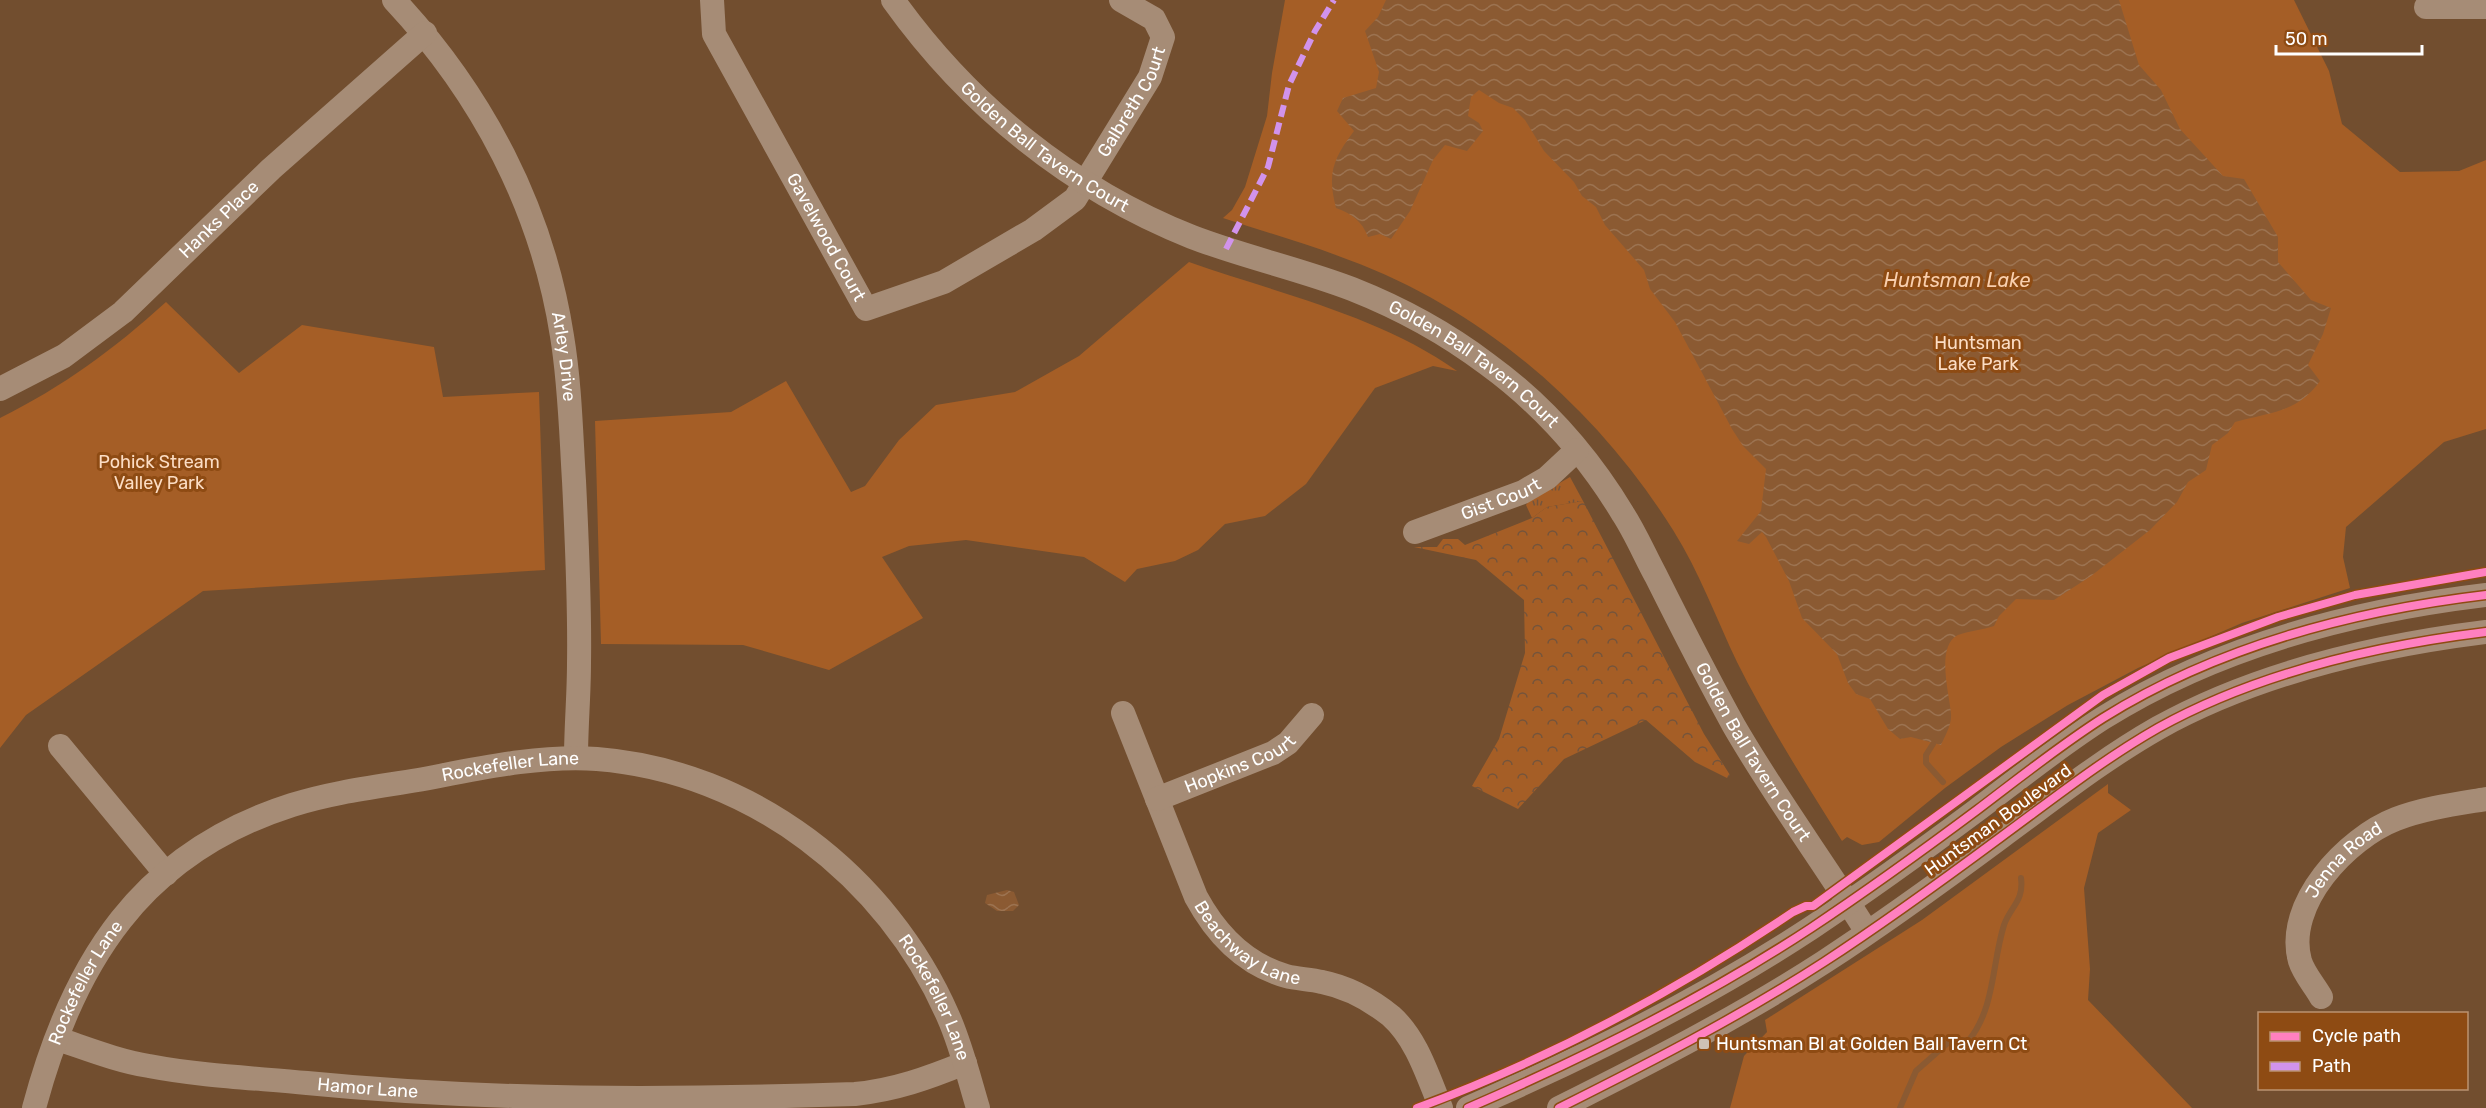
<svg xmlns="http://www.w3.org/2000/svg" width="2486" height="1108" viewBox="0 0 2486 1108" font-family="Rubik,sans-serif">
	<defs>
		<pattern id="grass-tufts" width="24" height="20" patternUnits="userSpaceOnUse" patternTransform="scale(1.5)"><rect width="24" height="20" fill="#a55e26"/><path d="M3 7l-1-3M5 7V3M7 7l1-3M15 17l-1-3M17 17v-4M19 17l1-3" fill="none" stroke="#74543b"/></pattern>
		<pattern id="forest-crowns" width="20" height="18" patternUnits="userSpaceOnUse" patternTransform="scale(1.5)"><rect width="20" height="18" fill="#a55e26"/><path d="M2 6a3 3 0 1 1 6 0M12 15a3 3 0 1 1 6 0" fill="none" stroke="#74543b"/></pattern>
		<pattern id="water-waves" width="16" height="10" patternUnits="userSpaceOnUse" patternTransform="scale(1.5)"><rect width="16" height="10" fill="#8b5a32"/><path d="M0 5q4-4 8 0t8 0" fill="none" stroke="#9c7351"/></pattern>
	</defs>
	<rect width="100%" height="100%" fill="#724e2f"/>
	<polygon fill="url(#grass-tufts)" points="1570,477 1583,501 1547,507 1532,518 1526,505 1529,501"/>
	<polygon fill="url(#forest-crowns)" points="1583,501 1704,734 1730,775 1727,778 1695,762 1646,720 1564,759 1518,809 1472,786 1499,739 1525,653 1524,600 1476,560 1414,547 1437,547 1443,539 1458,539 1465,545 1532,518 1547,507"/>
	<g fill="#a55e26">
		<path d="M1285 0H2294L2329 71 2342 124 2400 172 2459 171 2486 160V429L2444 442 2346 527 2343 557 2350 588 2242 623 2138 668 2068 705 2001 747 1945 788 1879 842 1862 845 1847 837 1842 841C1805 782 1768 724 1737 662 1716 618 1699 571 1673 530 1597 409 1484 310 1349 260 1308 244 1265 232 1223 218L1232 210 1245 187 1267 116 1272 73Z"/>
		<path d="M1189 262C1277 293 1381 316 1457 371L1433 366 1375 388 1306 484 1265 516 1225 524 1198 550 1175 561 1137 569 1125 582 1084 557 966 540 909 546 882 557 923 618 829 670 743 645 601 644 595 421 731 412 786 381 851 492 865 486 899 440 936 405 1015 392 1079 356Z"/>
		<path d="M166 302 239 373 302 325 434 347 443 397 539 392 545 570 203 591 26 715 0 748V418C64 386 113 350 166 302Z"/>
		<polygon points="2108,784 2108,793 2131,810 2098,833 2084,888 2090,969 2088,1000 2192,1108 1730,1108 1744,1056 1767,1032 1765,1020 1922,920"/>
	</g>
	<g fill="url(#water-waves)">
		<path d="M1386 0H2119L2139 65 2161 90 2180 129 2223 176 2244 179 2278 237V262L2311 300 2331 308 2323 334 2308 365 2320 381C2297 413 2271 412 2235 422L2228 433 2212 445 2206 470 2188 482 2177 502 2150 530 2091 576 2054 600 2016 599 1999 616 1994 626C1983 630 1968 631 1958 635 1935 646 1950 696 1951 714 1952 724 1945 736 1941 745L1911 737 1900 739 1888 729 1870 699 1856 694 1848 683 1837 654 1802 618 1789 581 1766 537 1762 532 1749 544 1737 541 1761 511 1766 469 1743 446 1732 429 1675 322 1650 289 1644 270 1605 225 1596 207 1582 196 1574 182 1544 151 1525 120 1513 108 1499 103 1479 90 1471 97 1468 116 1479 123 1483 131 1467 151 1445 145 1433 160 1410 211 1391 239 1380 234 1368 237C1362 221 1352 214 1336 208 1327 173 1333 159 1354 131L1337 111 1343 98 1376 88 1379 72 1365 31 1378 17Z"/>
		<polygon points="1007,890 1014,892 1019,905 1013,911 997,911 985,903 987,895"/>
	</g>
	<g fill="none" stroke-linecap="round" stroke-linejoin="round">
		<g stroke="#8b5a32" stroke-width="6">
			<polyline points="1933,744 1926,755 1926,763 1943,782"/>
			<path d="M1900 1108 1916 1071 1950 1041 1969 1040C1995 1008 1992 963 2004 925 2011 906 2024 901 2021 878"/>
		</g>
		<g stroke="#a68c76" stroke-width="24">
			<path id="s1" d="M394 0C482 94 542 208 562 336 570 384 571 433 574 481 577 542 580 602 579 663 579 695 576 727 576 758"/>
			<path id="s2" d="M712 0 714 34 866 309 944 282 1033 230 1075 199 1150 77 1163 37 1154 19 1121 0"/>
			<path id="s3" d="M893 0C968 105 1071 189 1192 237 1244 257 1300 269 1352 289 1400 308 1446 333 1487 364 1542 404 1588 456 1623 514 1636 534 1645 556 1656 576 1681 626 1707 677 1734 726 1775 797 1824 863 1867 932"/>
			<polyline points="2426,7 2486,7"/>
			<path id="s4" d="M0 389 64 356 123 312 271 169 425 33"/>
			<path id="s5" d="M1415 532 1523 492 1547 478 1577 450"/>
			<path id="s6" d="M1123 713 1196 897C1216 934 1244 964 1286 976 1297 979 1310 979 1322 982 1347 987 1371 1000 1391 1016 1417 1039 1428 1077 1441 1108"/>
			<polyline points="60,746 166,874"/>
			<path id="s7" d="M1157 799 1273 753 1288 743 1312 715"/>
			<path id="s8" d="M2321 997C2315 986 2304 974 2300 961 2284 904 2347 838 2396 819 2425 808 2456 804 2486 799"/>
			<path id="s9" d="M58 1039C88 1049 118 1061 149 1066 201 1076 254 1078 307 1083 489 1101 672 1100 855 1094 895 1090 928 1078 965 1063"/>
			<path id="s10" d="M34 1108C73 962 141 853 292 805 333 792 376 787 418 780 477 769 537 755 597 759 751 771 887 876 948 1016 961 1045 969 1078 978 1108"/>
			<path d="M1468 1108C1586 1057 1703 999 1811 928 1868 890 1922 851 1977 810 2018 779 2059 746 2103 718 2218 646 2352 611 2486 595"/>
			<path d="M1559 1108C1649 1063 1739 1017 1824 962 1884 923 1943 880 2001 837 2053 799 2102 760 2158 728 2257 673 2373 646 2486 632"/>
		</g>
		<polyline stroke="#d193ec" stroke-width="6" stroke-dasharray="12 6" stroke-linecap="butt" points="1226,249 1268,167 1289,85 1315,31 1334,0"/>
		<g stroke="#8e4b13" stroke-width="11">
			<g id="cycleway">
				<path d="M1417 1108C1550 1059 1676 991 1793 912L1806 906H1813L2103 695 2169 658 2278 617 2355 595 2486 572"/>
				<path d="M1468 1108C1586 1057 1703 999 1811 928 1868 890 1922 851 1977 810 2018 779 2059 746 2103 718 2218 646 2352 611 2486 595"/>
				<path d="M1559 1108C1649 1063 1739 1017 1824 962 1884 923 1943 880 2001 837 2053 799 2102 760 2158 728 2257 673 2373 646 2486 632"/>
			</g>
		</g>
		<use href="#cycleway" stroke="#ff80c0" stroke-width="8"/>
	</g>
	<rect fill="#cec1b6" stroke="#8e4b13" stroke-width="2" x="1698" y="1038" width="12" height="12" rx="3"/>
	<g text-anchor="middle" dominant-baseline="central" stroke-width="6" stroke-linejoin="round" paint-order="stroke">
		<g font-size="18" fill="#fff" stroke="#8e4b13">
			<text stroke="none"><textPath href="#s2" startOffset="699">Galbreth Court</textPath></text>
			<text stroke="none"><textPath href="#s3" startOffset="213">Golden Ball Tavern Court</textPath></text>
			<text stroke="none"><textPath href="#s4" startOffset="279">Hanks Place</textPath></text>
			<text stroke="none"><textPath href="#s2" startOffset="266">Gavelwood Court</textPath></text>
			<text stroke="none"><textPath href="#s1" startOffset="402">Arley Drive</textPath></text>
			<text stroke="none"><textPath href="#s3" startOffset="699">Golden Ball Tavern Court</textPath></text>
			<text stroke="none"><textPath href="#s5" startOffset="92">Gist Court</textPath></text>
			<text stroke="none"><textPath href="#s3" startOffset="1185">Golden Ball Tavern Court</textPath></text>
			<text stroke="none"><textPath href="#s7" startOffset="90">Hopkins Court</textPath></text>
			<text stroke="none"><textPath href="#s10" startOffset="640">Rockefeller Lane</textPath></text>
			<text transform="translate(1998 820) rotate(-36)">Huntsman Boulevard</text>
			<text stroke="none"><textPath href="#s8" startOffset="159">Jenna Road</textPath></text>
			<text stroke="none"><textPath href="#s6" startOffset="270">Beachway Lane</textPath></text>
			<text stroke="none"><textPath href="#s10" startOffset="136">Rockefeller Lane</textPath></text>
			<text stroke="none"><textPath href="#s10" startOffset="1161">Rockefeller Lane</textPath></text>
			<text stroke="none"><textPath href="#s9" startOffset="315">Hamor Lane</textPath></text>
		</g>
		<g font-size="18" fill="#fcddc4" stroke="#8e4b13">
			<text x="1978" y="343">Huntsman<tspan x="1978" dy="21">Lake Park</tspan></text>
			<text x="159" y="462">Pohick Stream<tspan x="159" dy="21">Valley Park</tspan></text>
		</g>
		<g font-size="18" fill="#fff" stroke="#8e4b13" text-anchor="start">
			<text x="1716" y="1044">Huntsman Bl at Golden Ball Tavern Ct</text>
		</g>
		<g font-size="20" font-style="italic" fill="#f8cead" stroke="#8e4b13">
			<text x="1957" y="280">Huntsman Lake</text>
		</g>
	</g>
	<rect x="2258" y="1012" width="210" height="78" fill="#8e4b13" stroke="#bb9371" stroke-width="1.5"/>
	<rect x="2270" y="1032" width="30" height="9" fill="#ff80c0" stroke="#bb9371" stroke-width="1.5"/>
	<text x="2312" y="1042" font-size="18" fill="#ffffff">Cycle path</text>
	<rect x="2270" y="1062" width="30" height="9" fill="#d193ec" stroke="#bb9371" stroke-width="1.5"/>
	<text x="2312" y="1072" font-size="18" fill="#ffffff">Path</text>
	<path d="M2276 45v9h146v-9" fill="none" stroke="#ffffff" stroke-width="3"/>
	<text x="2285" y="45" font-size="18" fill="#ffffff" stroke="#8e4b13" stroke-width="4.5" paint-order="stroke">50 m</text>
</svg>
